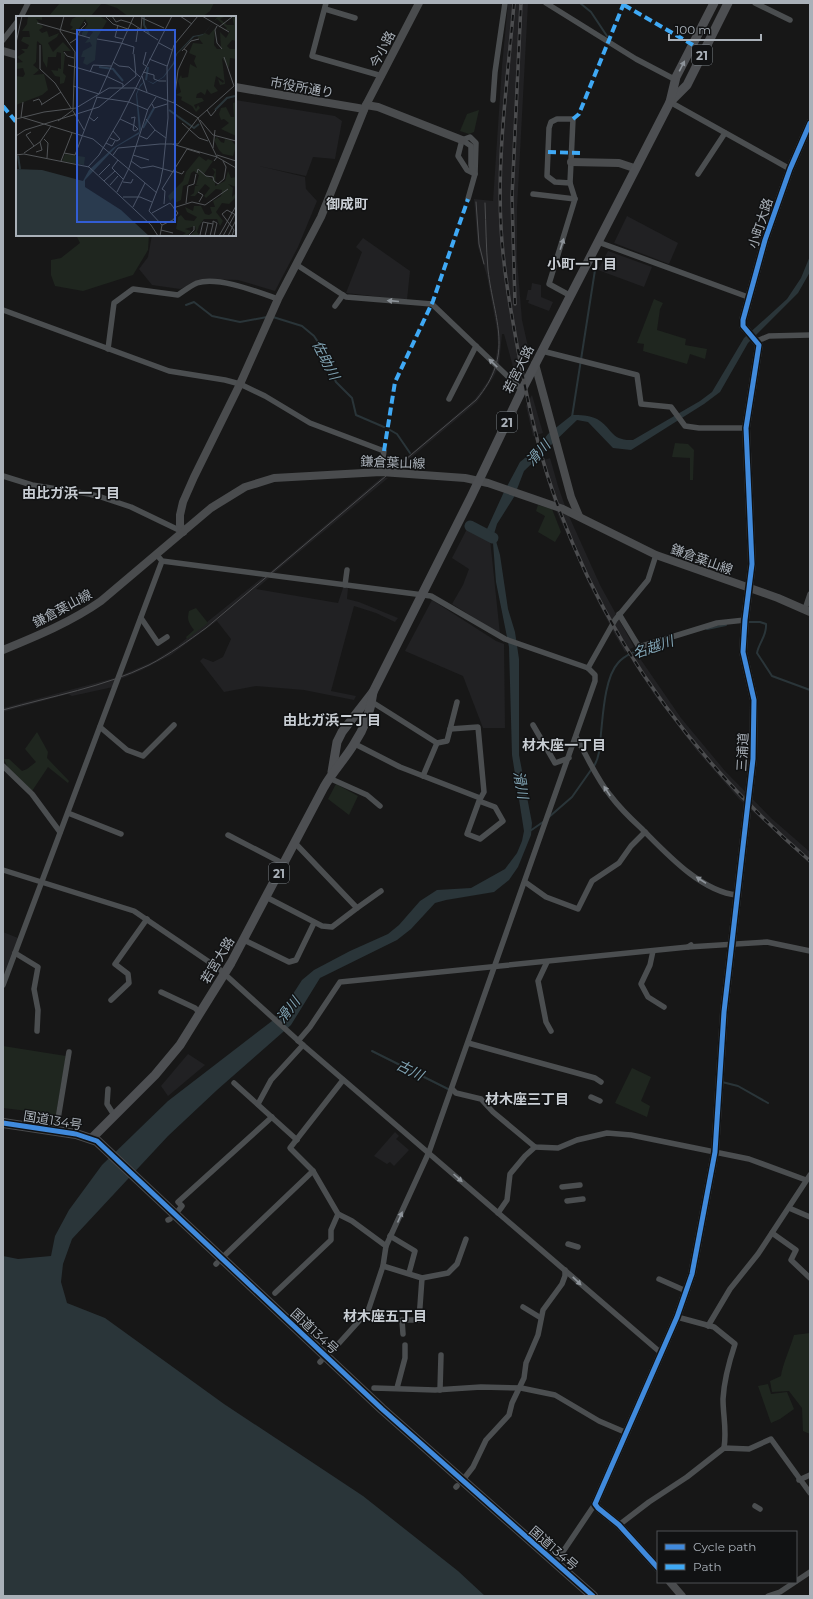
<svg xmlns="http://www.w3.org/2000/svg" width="813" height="1599" viewBox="0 0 813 1599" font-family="Montserrat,'Noto Sans JP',sans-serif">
	<rect width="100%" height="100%" fill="#171717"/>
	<g fill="#212123">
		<polygon points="508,3 528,3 517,209 517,260 522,320 529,351 515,374 504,334 502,334 499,365 495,362 498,345 497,330 487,276 478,247 474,199 493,201 502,66"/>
		<polygon points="235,100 335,116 342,121 335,159 313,157 306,176 259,166 305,177 306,189 317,201 298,247 275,291 238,280 205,279 180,289 152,285 139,269 148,257 152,235 235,235"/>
		<polygon points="627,216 678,243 669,264 614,243"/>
		<polygon points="363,238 410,271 407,300 346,293 362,252 356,247"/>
		<polygon points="608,251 652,267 644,287 598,270"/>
		<polygon points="532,283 541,285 541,297 553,302 549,311 528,303 529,300 526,300 528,290 531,290"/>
		<polygon points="494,367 497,370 493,378 477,402 399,468 394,468 475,399 488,381"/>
		<polygon points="532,395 543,433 533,436 526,406"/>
		<polygon points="550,458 558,486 565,506 554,503 541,461"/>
		<polygon points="382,477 388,478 274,573 269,573"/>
		<polygon points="556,510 568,514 600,585 634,647 628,650 625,652 613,631 589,585"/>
		<polygon points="468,527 490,539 500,634 452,604 463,585 469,569 452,558"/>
		<polygon points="263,577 269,578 256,589 338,603 343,588 348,588 347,599 359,602 398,618 395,622 376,613 354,606 331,691 356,696 354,700 304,690 256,686 224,692 200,661 203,658 213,662 223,657 231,639 217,621 171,655 142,670 121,679 122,675 154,661 176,647"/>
		<polygon points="432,600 496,641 504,644 505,728 483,728 463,676 405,651"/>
		<polygon points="639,657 681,718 725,771 771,818 810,852 810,864 739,799 697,751 655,696 632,661"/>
		<polygon points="118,677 113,687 72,696 68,694 3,712 3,708"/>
		<polygon points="3,932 18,938 3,977"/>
		<polygon points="188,1054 205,1065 168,1096 161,1086"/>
		<polygon points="395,1132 399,1136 396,1139 409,1150 394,1166 390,1162 387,1164 374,1156"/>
	</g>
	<g fill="#1f261f">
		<polygon points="60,3 214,3 210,11 202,17 129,17 117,8 102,3 90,17 48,17"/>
		<polygon points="479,110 474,132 469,134 460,131 467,114"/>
		<polygon points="76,235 149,235 148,250 133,275 83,291 55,286 51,275 51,260 61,258 80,243"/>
		<polygon points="654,299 663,303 660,309 657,330 686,339 685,345 707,349 705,359 690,354 687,364 643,351 644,344 637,343"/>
		<polygon points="675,443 688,444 694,450 693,480 690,480 690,458 672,457"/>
		<polygon points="538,505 552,509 561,532 555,542 538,532 545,516 536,511"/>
		<path d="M196 608 208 623 187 639 186 637 194 630C188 622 187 619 189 611Z"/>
		<polygon points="37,732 48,752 47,758 69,781 68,783 48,767 32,791 8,768 4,759 9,759 22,771 27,769 36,762 25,749"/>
		<polygon points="336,784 358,796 349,815 328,799"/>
		<polygon points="3,1046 66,1056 55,1120 27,1117 28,1111 3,1108"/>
		<polygon points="632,1068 651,1077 641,1101 650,1106 647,1117 615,1103"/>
		<path d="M810 1333V1434L803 1431 802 1408 789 1391 772 1392 770 1381 781 1376C782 1366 791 1346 794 1335Z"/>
		<polygon points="768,1384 771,1394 787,1392 794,1409 780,1419 771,1423 758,1386"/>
	</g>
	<path fill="#2a3539" d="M810 256V272L798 293 748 343 720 392 704 404 631 450 613 448 588 422 577 420 524 471 514 497 497 524 494 534 500 555 508 609 515 632 519 659V755L532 823 531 835 518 867 509 880 494 892 446 900 435 903 411 929 397 940 320 978 291 1025 217 1090 168 1136 72 1239 63 1264 61 1282 67 1303 105 1318 224 1404 363 1496 458 1571 485 1596H3V1256L18 1259 51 1256 55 1236 69 1210 102 1165 168 1101 272 1021 282 1011 302 980 314 970 350 951 388 934 399 925 420 901 437 890 471 888 505 869 517 853 522 841 524 831 512 755 509 647 496 582 493 543 487 529 503 494 520 462 536 449 548 434 572 415C580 415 589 415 597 419 613 428 610 441 633 440L700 401 712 392 744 338 787 299 801 278Z"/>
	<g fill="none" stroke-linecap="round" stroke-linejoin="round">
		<g stroke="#2a3539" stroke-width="2">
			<polyline points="580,3 591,12 607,36"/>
			<polyline points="186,305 194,302 212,316 240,322 267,317"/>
			<polyline points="273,317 302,326 314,336 322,348 325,359 336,382 352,398 356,415 384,427"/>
			<polyline points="572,417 595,270"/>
			<polyline points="390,430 397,434 410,453"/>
			<path d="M747 622H760L766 624C767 636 759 642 757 653L772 676 810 690"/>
			<polyline points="707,629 726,625"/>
			<path d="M594 766C600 756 600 745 601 733 603 714 605 677 618 663 627 652 646 648 659 643"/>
			<polyline points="549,817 572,797 591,770"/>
			<polyline points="530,831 543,822"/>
			<polyline points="372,1051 448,1089"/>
			<polyline points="722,1082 738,1086 768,1103"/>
		</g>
		<polyline stroke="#2a3539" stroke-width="11" points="470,526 493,538"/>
		<g stroke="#4b4e50" stroke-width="5.5">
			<polyline points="326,3 312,56 382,76"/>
			<polyline points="546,3 636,59 676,80"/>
			<polyline points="755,3 790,20"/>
			<polyline points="325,9 355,18"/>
			<polyline points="21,17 28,3"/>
			<polyline points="3,40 17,22"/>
			<polyline points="493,100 495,72 505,3"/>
			<polyline points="670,102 790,169"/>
			<polygon points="557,119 573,119 570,183 555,182 547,176 549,128 551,122"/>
			<polyline points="462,140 470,137 476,143 475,174 468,199"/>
			<polyline points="462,140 458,156 467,170 475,174"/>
			<polyline points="462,140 471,146 471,165 474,173"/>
			<polyline points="698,174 725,133"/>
			<polyline points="570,183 575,199 549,284 571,296"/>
			<polyline points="533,194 575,199"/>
			<polyline points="598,242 748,297"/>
			<polyline points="297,265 346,297 432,304 522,390"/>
			<polyline points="335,306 343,295"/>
			<polyline points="3,310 169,371 225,380 240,384 265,396 310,423 384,451 381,472"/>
			<polyline points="757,341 769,336 810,335"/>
			<path d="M108 349 114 303 133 289 178 295C184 291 190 286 197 283 218 276 258 292 278 299"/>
			<polyline points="542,351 637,375 641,404 671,407 685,426 699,428 746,428"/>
			<polyline points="449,399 476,346"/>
			<polyline points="3,476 32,485 89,494 101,497 131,507 183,532"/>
			<polyline points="157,555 162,561 431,596 505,639 588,668 595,675 595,681 429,1152 386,1246 383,1266 368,1311 332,1351"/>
			<polyline points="345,585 347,570"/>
			<polyline points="805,609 810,594"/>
			<polyline points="619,614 639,647 717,623 745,620"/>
			<polyline points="141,618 158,643 167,637"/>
			<polyline points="588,668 615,620 648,580 656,555"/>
			<polyline points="372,702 437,743 447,741 457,702"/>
			<polyline points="533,725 555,763 569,758"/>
			<polyline points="100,727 127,750 143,756 174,725"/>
			<polyline points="450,729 478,727 484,792 479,801 467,834 480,839 503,821 495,807 479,801"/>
			<path d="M576 737C587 756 596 778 610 795 619 807 630 818 641 828 665 852 701 892 737 895"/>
			<polyline points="355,744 400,767 480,798"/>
			<polyline points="3,766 32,794 60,832"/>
			<polyline points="423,776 437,743"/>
			<polyline points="329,778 367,795 380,806"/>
			<polyline points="68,813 121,834"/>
			<polyline points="228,835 284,864"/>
			<polyline points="3,870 134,911 218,968 303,1045 661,1353"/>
			<polyline points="525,882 546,897 578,909 592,881 619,863 631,846 645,832"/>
			<polyline points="266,897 322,926 332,927 357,908 295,843"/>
			<polyline points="357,908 381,891"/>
			<polyline points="244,940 289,962 296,960 314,923"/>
			<polyline points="691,945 688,947 767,942 810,951"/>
			<polyline points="653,951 650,965 641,984 648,997 664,1007"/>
			<polyline points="15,953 38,967 34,989 38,1010 37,1031"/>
			<polyline points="547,962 538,981 546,1022 551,1031"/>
			<polyline points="3,985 162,561"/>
			<polyline points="161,992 195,1008 200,1013"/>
			<polyline points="111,1000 129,983 128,974 115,964 147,919"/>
			<polyline points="298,1041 310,1027 340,982 688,947"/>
			<polyline points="468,1043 595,1078 601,1082"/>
			<polyline points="343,1080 290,1148 313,1171 338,1214 352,1221 386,1246"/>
			<polyline points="234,1083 297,1140"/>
			<polyline points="108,1089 107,1104 114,1115"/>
			<polyline points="452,1089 456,1093 481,1099 493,1112 535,1147 558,1148 577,1140 607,1133 631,1135 749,1159 806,1180"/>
			<polyline points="591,1097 600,1101"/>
			<polyline points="258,1104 271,1080 303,1045"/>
			<polyline points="56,1131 69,1052"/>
			<polyline points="562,1187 580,1185"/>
			<polyline points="567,1201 583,1199"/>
			<polyline points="789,1208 810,1217"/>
			<polyline points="178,1211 182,1206 178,1202 272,1117"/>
			<polyline points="498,1213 507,1200 510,1174 525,1156 535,1147"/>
			<polyline points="168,1220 170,1219"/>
			<polyline points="772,1233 796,1250 791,1260 810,1278"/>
			<polyline points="390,1236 415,1251 409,1273"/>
			<polyline points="568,1244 578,1247"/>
			<polyline points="225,1255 313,1171"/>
			<polyline points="216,1264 217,1263"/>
			<polyline points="383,1266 422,1278 448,1273 457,1264 466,1239"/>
			<polyline points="659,1279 686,1291"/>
			<polyline points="275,1293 331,1240 331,1230 338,1214"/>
			<polyline points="523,1307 541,1318"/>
			<path d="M677 1317 714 1327 735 1344C729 1362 724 1380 723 1399 723 1416 727 1430 724 1448"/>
			<polyline points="708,1326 730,1289 758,1254 810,1175"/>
			<polyline points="403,1334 402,1320 419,1320 422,1278"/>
			<polyline points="320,1362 321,1361"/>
			<polyline points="374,1388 435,1390 481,1387 521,1388 555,1395 599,1421 627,1433"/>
			<polyline points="397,1388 405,1358 405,1345"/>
			<polyline points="440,1390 441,1355"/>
			<polyline points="466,1476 473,1467 486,1440 509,1415 512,1403 524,1378 526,1363 538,1335 543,1310 562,1284 565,1276 565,1270"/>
			<polyline points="799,1480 810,1475"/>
			<polyline points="456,1487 457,1486"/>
			<polyline points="755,1506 760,1509"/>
			<polyline points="619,1525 649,1502 687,1477 724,1448 749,1449 771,1439 810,1493"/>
			<polyline points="558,1559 595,1504"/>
			<polyline points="768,1596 780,1592 810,1572"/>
		</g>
		<g stroke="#4a4c4e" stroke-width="8">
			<polyline points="3,51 17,55"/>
			<polyline points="235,87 364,109"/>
			<polyline points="366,105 378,107 462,140"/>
			<polyline points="571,162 619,163 634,168"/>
			<polyline points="535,364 571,497 579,516"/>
			<polyline points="183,532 180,525 180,515 183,502 194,477 240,384 278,299 321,217 366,105 419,3"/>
			<path d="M3 650C37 636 71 622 101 601L211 508 245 487 274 478 381 472 465 478 488 483 563 509 656 555 778 598 810 612"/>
			<polyline points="658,1568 619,1525 598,1508 595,1504 677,1317 692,1274 715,1152 724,1012 753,759 754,700 743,652 745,620 752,564 746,428 759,345 743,326 743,320 765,240 790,169 810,123"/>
			<polyline points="670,1582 682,1596"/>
		</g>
		<g stroke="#4d4f52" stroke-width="9">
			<polyline points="670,102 687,85 728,3"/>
			<polyline points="332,772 337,742 342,732 373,692 471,497 522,390 670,102 676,77 714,3"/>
			<path d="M92 1138 155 1075 180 1045 231 963 324 787C333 771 345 759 354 744 364 729 371 710 373 692"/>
		</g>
		<polyline stroke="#494a4c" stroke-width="10" points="3,1123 76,1134 97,1141 382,1409 593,1596"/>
		<g stroke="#4c4d4f" stroke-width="1">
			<polyline points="476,202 479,244 484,264"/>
			<path d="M3 710C52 696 104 687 149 665 170 654 188 641 206 628L476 400C515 354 494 321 488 270 486 247 486 225 485 203"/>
		</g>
		<g stroke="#4c4d4f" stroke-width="3.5">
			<g id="rail">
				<path d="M514 3C508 77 497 152 501 227 503 267 510 306 517 345 526 394 536 443 552 489 602 637 693 760 810 861"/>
				<polyline points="515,304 512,197 521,3"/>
			</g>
		</g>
		<use href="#rail" stroke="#111213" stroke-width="2" stroke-dasharray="6" stroke-linecap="butt"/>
		<g stroke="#3fa9f5" stroke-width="4" stroke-dasharray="8 4" stroke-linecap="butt">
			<polyline points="624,5 693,45"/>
			<polyline points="3,106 17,123"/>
			<polyline points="573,119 579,114 624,3"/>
			<polyline points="548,152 580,153"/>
			<polyline points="384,451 395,382 433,301 468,199"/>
		</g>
		<g stroke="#111213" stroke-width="8">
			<g id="cycleway">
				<polyline points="3,1123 76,1134 97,1141 382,1409 593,1596"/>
				<polyline points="658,1568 619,1525 598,1508 595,1504 677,1317 692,1274 715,1152 724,1012 753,759 754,700 743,652 745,620 752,564 746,428 759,345 743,326 743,320 765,240 790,169 810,123"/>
			</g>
		</g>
		<use href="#cycleway" stroke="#408adc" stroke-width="5"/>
	</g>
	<defs><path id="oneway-solid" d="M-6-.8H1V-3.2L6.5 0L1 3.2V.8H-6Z"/></defs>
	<g fill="#8d9399">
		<use href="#oneway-solid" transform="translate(682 66) rotate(-63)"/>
		<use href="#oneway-solid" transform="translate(562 244) rotate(-72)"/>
		<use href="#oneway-solid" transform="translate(393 301) rotate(-175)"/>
		<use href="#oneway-solid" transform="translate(493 363) rotate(-136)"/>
		<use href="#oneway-solid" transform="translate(607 791) rotate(-123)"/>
		<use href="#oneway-solid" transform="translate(701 880) rotate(-147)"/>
		<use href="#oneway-solid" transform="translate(458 1178) rotate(42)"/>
		<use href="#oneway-solid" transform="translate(400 1217) rotate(-66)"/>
		<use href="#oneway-solid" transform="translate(577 1281) rotate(44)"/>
	</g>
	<g text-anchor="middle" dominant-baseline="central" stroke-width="3" stroke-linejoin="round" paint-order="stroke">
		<g fill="#111213" stroke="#7b8186" stroke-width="1">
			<rect x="692" y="45" width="20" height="20" rx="3"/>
			<rect x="497" y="412" width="20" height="20" rx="3"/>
			<rect x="269" y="863" width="20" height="20" rx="3"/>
		</g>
		<g font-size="12" font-weight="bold" fill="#a9b0b8">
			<text x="702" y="55">21</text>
			<text x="507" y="422">21</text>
			<text x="279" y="873">21</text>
		</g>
		<g font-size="13" fill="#a9b0b8" stroke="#111213">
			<text transform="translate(382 49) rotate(-63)">今小路</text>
			<text transform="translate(302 87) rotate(10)">市役所通り</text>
			<text transform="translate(760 223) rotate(-72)">小町大路</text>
			<text transform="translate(518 369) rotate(-63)">若宮大路</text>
			<text transform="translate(393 462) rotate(2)">鎌倉葉山線</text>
			<text transform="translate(702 559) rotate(20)">鎌倉葉山線</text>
			<text transform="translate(62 608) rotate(-28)">鎌倉葉山線</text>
			<text transform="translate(742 752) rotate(-87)">三浦道</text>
			<text transform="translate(217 960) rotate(-59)">若宮大路</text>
			<text transform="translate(53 1120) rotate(9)">国道134号</text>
			<text transform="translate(315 1331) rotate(43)">国道134号</text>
			<text transform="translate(554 1548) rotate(41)">国道134号</text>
		</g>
		<g font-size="14" font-weight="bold" fill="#c9ced4" stroke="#111213">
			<text x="347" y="204">御成町</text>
			<text x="582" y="264">小町一丁目</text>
			<text x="71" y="493">由比ガ浜一丁目</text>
			<text x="332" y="720">由比ガ浜二丁目</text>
			<text x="564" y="745">材木座一丁目</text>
			<text x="527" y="1099">材木座三丁目</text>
			<text x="385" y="1316">材木座五丁目</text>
		</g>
		<g font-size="14" font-style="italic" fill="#80a3b3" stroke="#111213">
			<text transform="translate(326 360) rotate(63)">佐助川</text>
			<text transform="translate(538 453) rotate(-48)">滑川</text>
			<text transform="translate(653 647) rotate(-19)">名越川</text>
			<text transform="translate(521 785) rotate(80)">滑川</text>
			<text transform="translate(288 1010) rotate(-52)">滑川</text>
			<text transform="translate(410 1070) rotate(26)">古川</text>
		</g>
	</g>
	<g transform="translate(16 16)">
		<rect width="220" height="220" fill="#171717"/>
		<path d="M12 0H26V4L20 3 27 11 23 14 26 17 31 15 33 21 43 17 41 21 32 27 37 36 47 26 55 35H47L49 39 47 57 50 60 48 67 44 68V61L39 60 35 54 45 55H42V52L45 53V37L41 36 40 41H32L31 52 27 45 26 29 21 25 20 46 17 49 23 54 17 59 28 58 32 74 26 79 0 89V60L7 61 9 58 7 52 1 53 0 47 7 46 1 41 9 36 5 33H11L13 29 5 25 7 21H14L13 15H6L11 8ZM62 0 85 1 91 5 81 22 79 44 71 49 67 47 69 41H65L67 35 76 30 74 26 69 27 77 16 73 14 70 20H66V17L72 8 69 3 62 14H54L57 11 54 9 56 3ZM202 0H210L204 3 211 9H218L216 0H220V25L216 24 211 30 214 33H220V43L214 42 213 52 206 42 209 68 204 69 202 63 207 67 208 65 200 60 198 70 202 75 195 78 191 73 189 79 185 76 181 78 180 82H186L188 85 178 89 180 93 182 89 184 92 180 96 176 90 165 84 166 81 160 79 165 76 162 65 165 59 166 62 172 61 174 48 181 52 178 45 180 40 173 37 177 27 187 28 181 20 189 17 193 19 199 12 198 29 201 33H205L204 16 210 22 214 15 209 14 211 12 201 3 198 5ZM220 86V120L205 113 213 107 208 103 205 104 203 98 205 92 210 91 215 101H218L217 87ZM201 121 205 126 208 127 209 123 215 124 220 130 217 140 207 138 203 134 198 124ZM49 138 69 141 68 149 46 145ZM183 140 190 145 192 143 197 145 188 158 196 163 199 156 196 152 200 153 199 170 209 165 212 155 215 162 220 161V175V171L212 168 217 172 216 181 220 177V181L213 188 206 187 200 196 207 205 204 210 201 203H188L183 210 181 216 184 220H174L180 214 179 210 169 213 175 215 171 220H165L170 217 160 213 162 201 165 199 169 204 178 205 181 201 171 196 169 191 177 195 178 190H185L189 198 193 199 196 197 194 191H199L197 185 205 180 206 174 200 173 190 182 188 180 194 172 189 168 179 180H174L178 177 179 170 183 169H180L183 159 178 155 175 157 172 168 167 170 165 184 159 187 157 182 154 185 152 180 167 165 170 156Z" fill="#1f261f"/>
		<path d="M202 0 187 19 178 21 161 38 158 48 148 61 137 68 130 64 124 71 121 78 125 113 123 118 100 131 69 164V171L105 194 133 220H0V153L26 154 67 165 73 154 97 132 123 116 120 78 124 69 130 64 137 67 147 61 157 47 160 38 177 20 188 18Z" fill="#2a3539"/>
		<path fill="none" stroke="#2a3539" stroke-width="2" d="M128 0V9L133 18M83 51 97 53 107 65M130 64 132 51M153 94 178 112 183 108M199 94 211 82 219 80M127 112 138 92M2 140 4 153"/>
		<path fill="none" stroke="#515457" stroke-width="1" d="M89 0 97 8 112 13M96 0 100 6 105 4 115 7 142 24M164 0 176 8M186 0 213 16M126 2 148 12M21 7 74 22M102 9 99 21 107 23M201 10 199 14 201 27 206 33M203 11 216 1M125 13 126 0M81 23 105 27M120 26 122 12M0 27 6 0M54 27 60 23 65 13 70 8 68 6M105 27 118 31 117 38M143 27 156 34M24 29V53L39 67 55 92M166 35 175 25 183 23M48 36 51 40 58 42M130 36 127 48 130 50M133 43 151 50M97 46 103 50 113 51 124 61M52 49 90 60 107 68V71M74 56 77 49 95 50M127 56 138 59V63L143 65H150M126 60 131 76M57 70 83 78 118 0M80 81 113 86 132 94M17 85 23 83 26 88M7 86 5 101 77 123 141 177M158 87 162 54 171 35 168 33M136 88 138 92 151 88M25 89 45 76M191 94 195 100 200 94M57 95 68 114M73 101 78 105 82 101M115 102 119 101 117 114 119 115 122 113 119 110M0 103 28 96 60 92 93 72H119L158 87 182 102 201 141 220 152M104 103 119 110M130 103 139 114 150 122M184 104 197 119 220 125M42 105 57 94 59 36 44 15 48 0M166 107 183 122 192 125M15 116 10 119 18 130M0 120 9 114 83 91 120 60 118 38M124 120 131 123 139 114M94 122 101 125 104 123 97 115M28 123 32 127 31 142M90 127 96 130 99 125M144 128H156L201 141 198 145M157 128H162L182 102 218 70 208 41M197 132 199 114M20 136 26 134 24 126M8 137 24 126 35 110M48 137 59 139 81 81M0 139 8 138 73 151 135 209 142 220M97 139 102 132 144 128M117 139 133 144M201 139 220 145M102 144 96 152 107 163M45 145 56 117M115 145 125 152 137 150 158 156M72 151 83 139 104 103 156 0M158 155 166 158 168 155M181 157 182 153 190 160 197 161 198 165 202 168 208 163 210 151 207 145M83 159 94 148M88 165 99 155M107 166 115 167 117 163M94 169 102 160M146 173 171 133 184 137M146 173 149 175 148 188M101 176 113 152 132 93 140 81M182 176 187 179 183 186M107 181H124L136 186M170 187 172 170 178 168 180 158M117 191 129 167M157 192 176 186 189 189 212 173M136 197 154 187 162 197 157 204 146 209M145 214 157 217M144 220 146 209 133 195 144 167 147 152 152 102 151 51 158 29 182 0M172 220 178 214V210M186 220 184 219 187 206 197 208V205L201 207 198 220M189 220 192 207M194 220 197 208M203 220 220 190M207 220 219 198M212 220 220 204M216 220 218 214 206 198 211 194 220 199"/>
		<path fill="#325dd3" fill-opacity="0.15" stroke="#325dd3" stroke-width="2" d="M61 14H159V206H61Z"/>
		<rect width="220" height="220" fill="none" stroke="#a9b0b8" stroke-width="2"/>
	</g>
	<rect width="813" height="1599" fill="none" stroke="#a9b0b8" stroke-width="8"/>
	<rect x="657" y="1531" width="140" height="52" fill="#111213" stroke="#4e5155"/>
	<rect x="665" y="1544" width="20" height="6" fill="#408adc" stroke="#4e5155"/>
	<text x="693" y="1551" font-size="12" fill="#a9b0b8">Cycle path</text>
	<rect x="665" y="1564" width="20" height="6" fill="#3fa9f5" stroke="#4e5155"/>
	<text x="693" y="1571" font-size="12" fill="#a9b0b8">Path</text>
	<path d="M669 34v6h92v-6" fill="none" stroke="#a9b0b8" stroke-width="2"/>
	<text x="675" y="34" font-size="12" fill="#a9b0b8" stroke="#111213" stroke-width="3" paint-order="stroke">100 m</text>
</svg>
